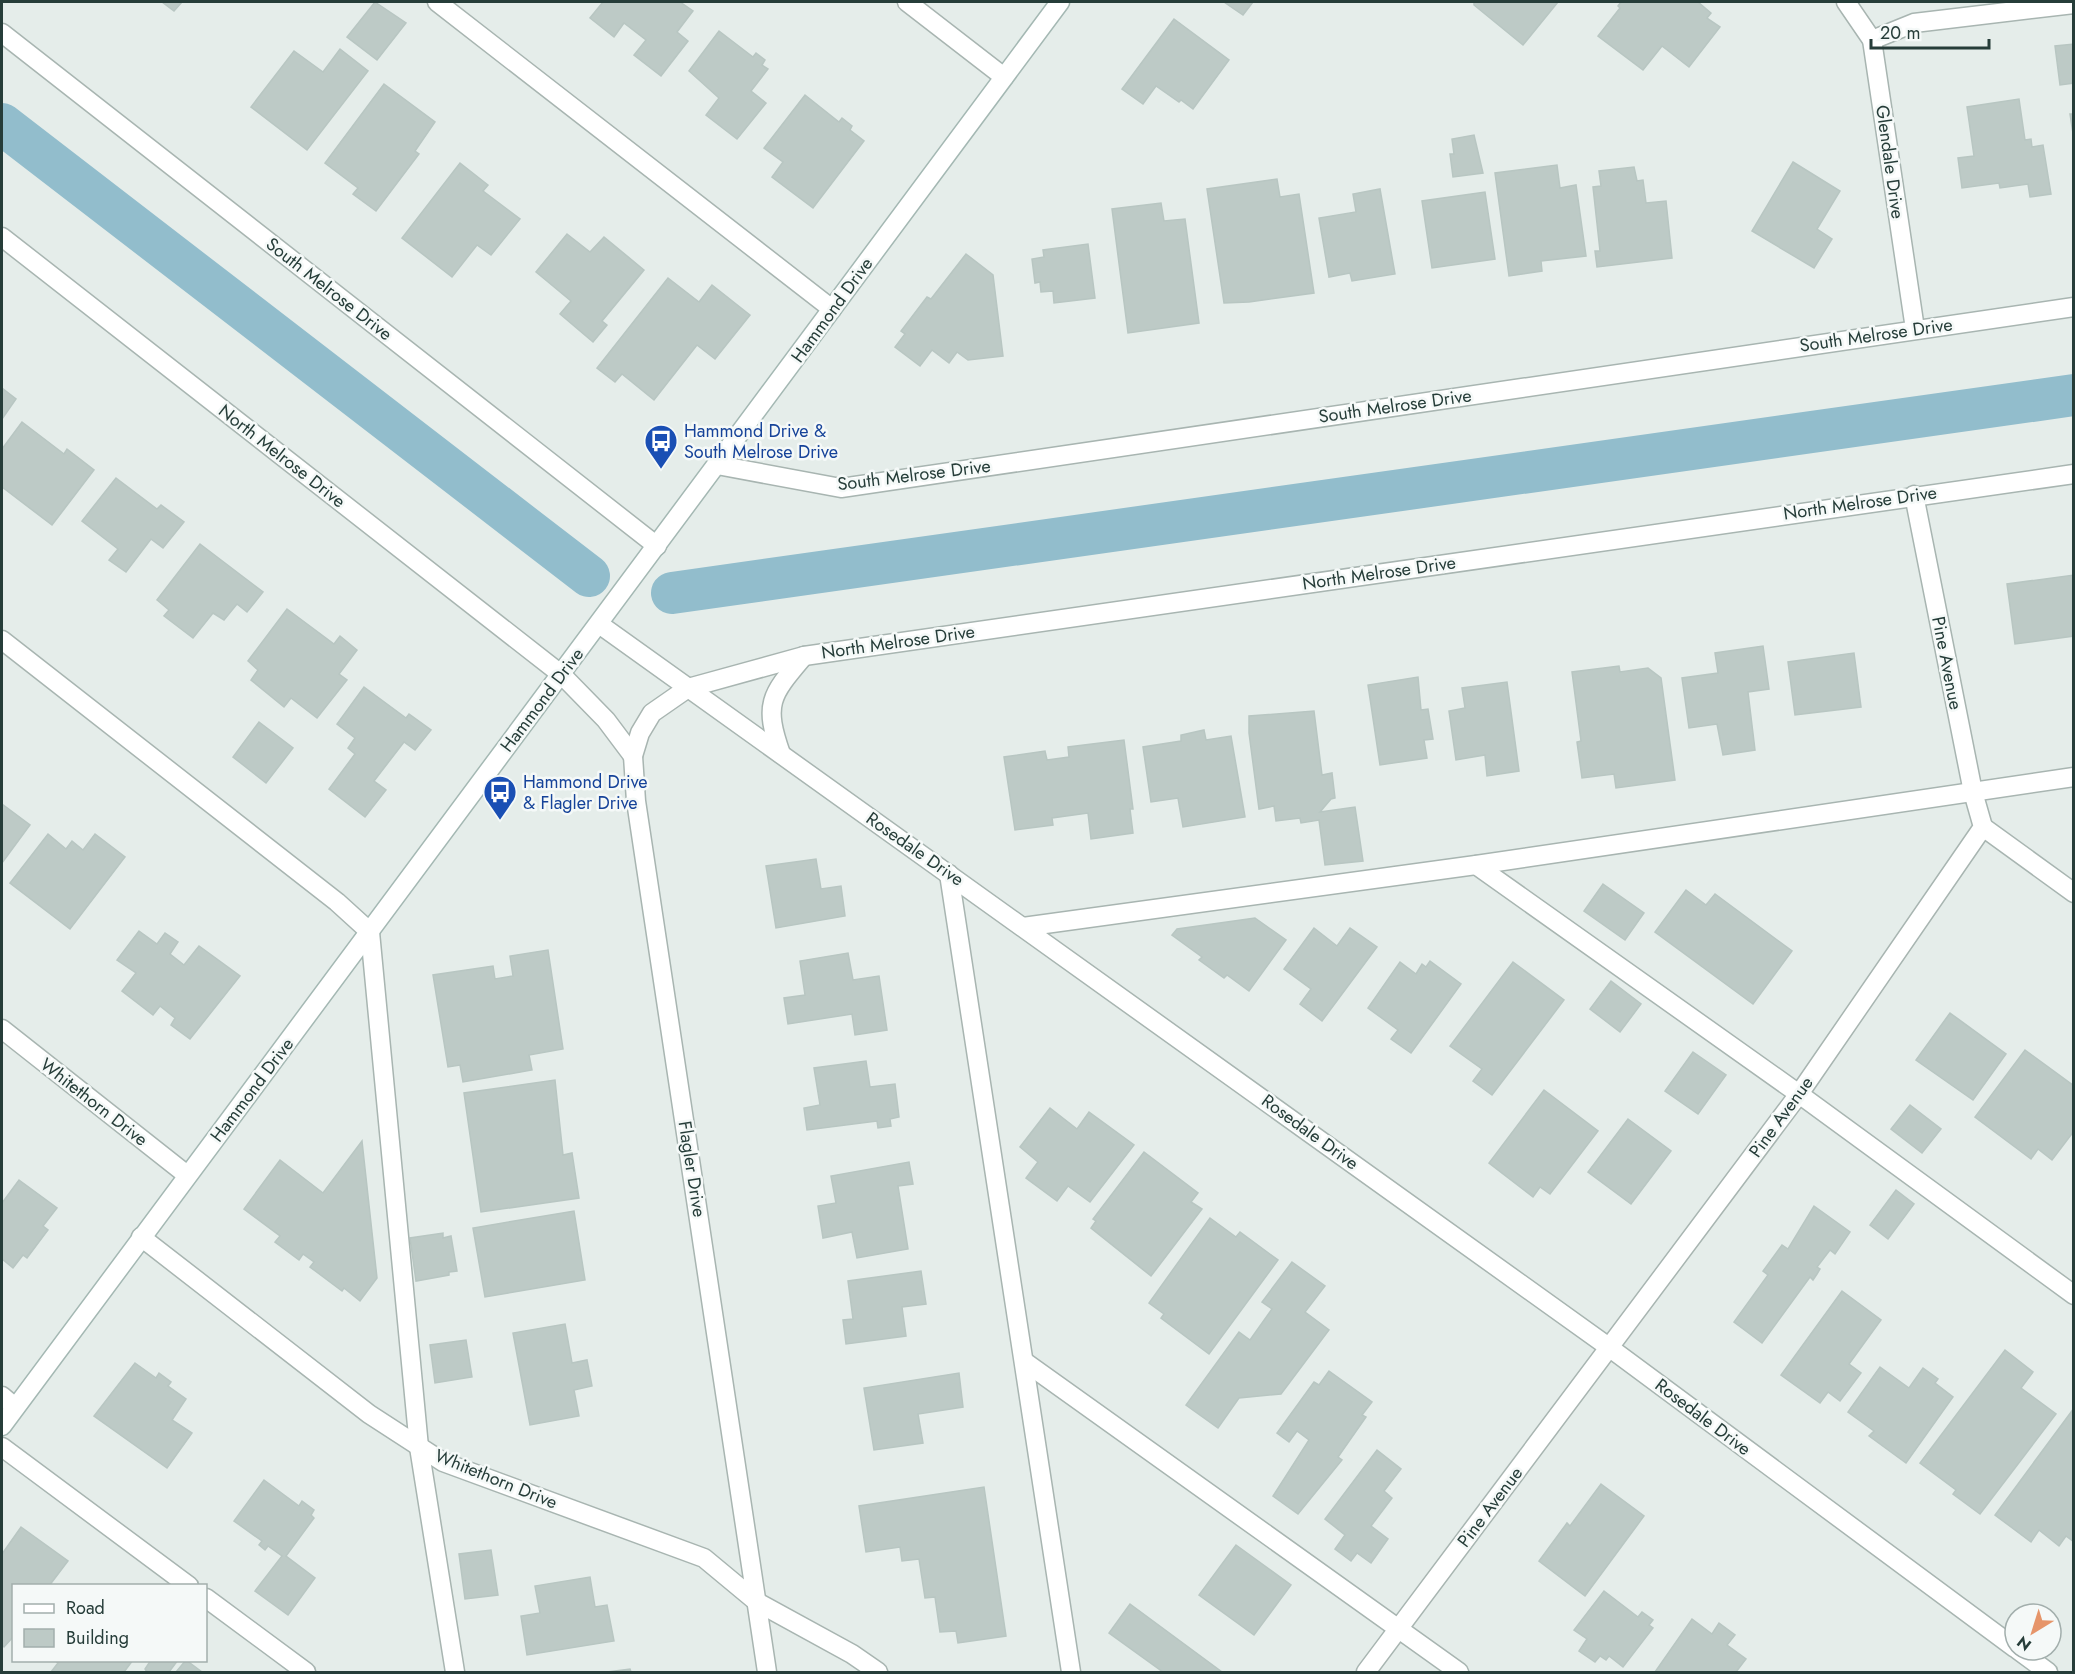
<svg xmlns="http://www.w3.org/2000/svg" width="2075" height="1674" viewBox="0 0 2075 1674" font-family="Jost,sans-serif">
	<rect width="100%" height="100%" fill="#e5edea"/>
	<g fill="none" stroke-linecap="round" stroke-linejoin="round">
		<g stroke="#92bdcc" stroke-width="42">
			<polyline points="2,124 589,576"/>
			<polyline points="672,593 2074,395"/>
		</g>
	</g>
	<g fill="#bdcac6" stroke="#b8c6c2" stroke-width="1.5">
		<polygon points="162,2 182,2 174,11"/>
		<polygon points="375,2 406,23 377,60 347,37"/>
		<polygon points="603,2 680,2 693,11 677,32 688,41 661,76 634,55 646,40 624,23 614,37 590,18"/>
		<polygon points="1224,2 1253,2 1243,15"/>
		<polygon points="1474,2 1558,2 1523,45 1474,5"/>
		<polygon points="1621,2 1698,2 1711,13 1707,18 1720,27 1689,67 1662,46 1643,70 1598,36 1620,8 1618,6"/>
		<polygon points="1174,19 1229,60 1193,109 1181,100 1179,102 1156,86 1143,104 1122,89"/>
		<polygon points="719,31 753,57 756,53 765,60 762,65 768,69 751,91 766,103 737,139 706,115 719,98 689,71"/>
		<polygon points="2074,44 2074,83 2060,85 2055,46"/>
		<polygon points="340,49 368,71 307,150 251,107 294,51 323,72"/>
		<polygon points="384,84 435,122 415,151 419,154 376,211 353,194 358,188 325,163"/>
		<polygon points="805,95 839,122 842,118 852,126 850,130 864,141 813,208 772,177 783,162 764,148"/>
		<polygon points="2019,99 2025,140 2031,139 2032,147 2043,145 2051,194 2030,197 2028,184 2000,188 1999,183 1962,188 1958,158 1974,156 1967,107"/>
		<polygon points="2070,114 2074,114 2074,140"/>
		<polygon points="1474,135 1483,173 1453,177 1450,154 1454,154 1452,139"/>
		<polygon points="1793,162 1840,191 1817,229 1832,239 1814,268 1752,231"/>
		<polygon points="460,163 488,185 483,191 520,219 491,255 477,245 452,277 402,238"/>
		<polygon points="1557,165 1560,188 1576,185 1586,256 1541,261 1542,271 1509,276 1495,173"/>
		<polygon points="1634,167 1637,181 1643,180 1646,203 1666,201 1672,258 1597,267 1595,251 1600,251 1593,187 1601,186 1599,171"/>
		<polygon points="1277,179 1280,197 1299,194 1314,293 1249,302 1224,303 1207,189"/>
		<polygon points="1380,189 1395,274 1352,281 1350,273 1329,277 1319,218 1356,212 1353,194"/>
		<polygon points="1485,192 1495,259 1432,268 1422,201"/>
		<polygon points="1161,203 1164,221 1185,219 1199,323 1128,333 1112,209"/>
		<polygon points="567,234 590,252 604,237 644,270 602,321 607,325 593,342 560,314 571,301 536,272"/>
		<polygon points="1088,244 1095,298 1054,303 1053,291 1041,292 1040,282 1035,283 1032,259 1044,257 1043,250"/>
		<polygon points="966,254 993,275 1003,356 968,360 957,352 949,363 932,350 920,366 895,347 905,334 901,331 927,297 931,299"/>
		<polygon points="668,278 699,302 712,285 750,315 715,359 697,345 654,400 622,374 615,382 597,368"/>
		<polygon points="2,388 16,399 2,419"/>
		<polygon points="22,422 64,454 67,449 94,470 52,525 2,487 2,449"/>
		<polygon points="116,478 157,509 161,505 184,522 163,548 151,539 126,572 109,560 118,549 82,521"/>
		<polygon points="200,544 263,592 247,612 237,604 224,620 213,613 193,638 164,616 169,610 157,600"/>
		<polygon points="2074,575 2074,636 2015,644 2007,584"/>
		<polygon points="287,609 334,644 340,636 357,650 339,674 347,680 317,718 291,698 284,707 251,680 258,670 248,661"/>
		<polygon points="1763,646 1769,689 1748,692 1755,750 1723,755 1717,724 1689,728 1682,678 1718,673 1715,653"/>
		<polygon points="1854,653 1861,707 1795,715 1788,662"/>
		<polygon points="1619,666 1620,672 1648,668 1661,678 1675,780 1616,788 1614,774 1582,778 1577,742 1581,741 1572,672"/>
		<polygon points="1418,677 1421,710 1428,709 1433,739 1424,740 1427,758 1380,765 1368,685"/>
		<polygon points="1507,682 1519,771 1487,776 1485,755 1456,760 1449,711 1465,708 1462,688"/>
		<polygon points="364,687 406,718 409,714 431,730 415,750 404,742 374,781 386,790 365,817 329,789 355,754 348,748 355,738 337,724"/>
		<polygon points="1314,711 1322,775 1332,773 1335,798 1331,799 1320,812 1355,807 1363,861 1325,865 1319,820 1301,823 1300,818 1276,821 1274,806 1259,809 1249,733 1249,716"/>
		<polygon points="259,722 293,748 266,783 233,757"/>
		<polygon points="1204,730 1206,740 1231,736 1245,817 1183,827 1178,798 1151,802 1143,747 1181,741 1181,735"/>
		<polygon points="1124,740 1133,809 1130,809 1133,833 1091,839 1088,813 1052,818 1053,825 1015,830 1004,757 1045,751 1047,760 1069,757 1068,747"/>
		<polygon points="2,804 30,825 2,863"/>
		<polygon points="48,834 66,849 72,841 83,850 95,834 125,857 70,929 10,883"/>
		<polygon points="816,859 821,889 841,886 845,916 776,928 766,866"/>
		<polygon points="1603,884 1644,913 1625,940 1584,911"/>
		<polygon points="1686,890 1706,905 1715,894 1792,951 1753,1004 1655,932"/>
		<polygon points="1255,918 1286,940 1249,991 1227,975 1224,978 1199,960 1202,957 1172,935 1177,929"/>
		<polygon points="1314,928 1337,946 1350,928 1377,947 1322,1021 1300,1004 1311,989 1284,969"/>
		<polygon points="139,931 157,944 165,933 178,942 170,954 184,965 199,946 240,976 190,1039 171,1025 175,1018 160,1006 153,1015 122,991 136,973 117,960"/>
		<polygon points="548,950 563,1049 529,1055 532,1070 463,1082 460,1065 448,1067 433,975 493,966 495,979 513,976 510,956"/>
		<polygon points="848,953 853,980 879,976 887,1030 855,1035 852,1014 788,1024 784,998 805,995 800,961"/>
		<polygon points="1430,961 1461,984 1411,1053 1391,1039 1398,1030 1368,1008 1400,962 1416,974 1422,964 1426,967"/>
		<polygon points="1513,962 1564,1000 1492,1095 1473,1081 1482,1069 1450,1046"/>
		<polygon points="1611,981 1641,1004 1620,1032 1590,1009"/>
		<polygon points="1950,1013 2006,1054 1973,1100 1916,1060"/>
		<polygon points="2025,1050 2074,1086 2074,1131 2052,1160 2038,1149 2031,1159 1975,1117"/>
		<polygon points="1693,1052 1726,1075 1698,1114 1665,1091"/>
		<polygon points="866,1061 870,1087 895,1084 899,1117 890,1119 891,1126 878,1128 877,1121 807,1130 804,1108 820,1105 814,1068"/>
		<polygon points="555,1080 563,1155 572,1153 579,1198 481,1212 464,1093"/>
		<polygon points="1544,1090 1598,1131 1550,1194 1540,1187 1533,1197 1489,1163"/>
		<polygon points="1910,1105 1941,1129 1922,1153 1891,1129"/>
		<polygon points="1050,1108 1077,1129 1089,1112 1134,1145 1090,1202 1068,1186 1057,1201 1026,1178 1038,1162 1020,1147"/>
		<polygon points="1628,1119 1671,1151 1631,1204 1588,1172"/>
		<polygon points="362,1141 377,1278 360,1301 344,1288 342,1291 310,1267 314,1262 303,1254 299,1260 275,1242 280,1236 244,1209 280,1160 323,1193"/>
		<polygon points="1144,1152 1198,1193 1191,1202 1202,1209 1151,1276 1091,1228 1096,1221 1093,1219"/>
		<polygon points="909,1162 913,1184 898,1186 908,1249 857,1258 852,1232 823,1238 818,1206 836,1203 831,1176"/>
		<polygon points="19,1180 57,1208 43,1226 48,1230 27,1258 23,1255 13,1268 2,1259 2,1203"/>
		<polygon points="1896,1190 1914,1204 1888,1239 1870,1225"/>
		<polygon points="1814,1206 1850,1232 1835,1254 1830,1250 1817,1267 1820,1269 1817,1274 1813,1280 1810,1277 1762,1343 1734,1322 1768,1275 1763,1271 1782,1245 1788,1249"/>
		<polygon points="574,1211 585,1280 485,1297 473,1228"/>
		<polygon points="1210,1218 1236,1237 1240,1232 1278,1260 1209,1354 1161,1318 1164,1314 1149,1303"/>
		<polygon points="443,1233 443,1238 451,1236 457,1271 449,1272 449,1275 416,1281 410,1238"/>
		<polygon points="1292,1262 1325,1286 1305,1312 1329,1330 1281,1394 1239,1398 1218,1428 1186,1405 1239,1332 1250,1340 1272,1309 1262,1302"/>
		<polygon points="921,1271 926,1304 902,1307 906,1336 846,1344 843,1320 853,1319 848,1281"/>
		<polygon points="1842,1291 1881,1320 1849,1364 1861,1373 1840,1401 1828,1392 1820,1403 1781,1375"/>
		<polygon points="565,1324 572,1363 587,1360 592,1386 574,1390 579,1416 530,1425 513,1333"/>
		<polygon points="466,1340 472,1377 435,1383 430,1345"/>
		<polygon points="2005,1350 2033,1372 2021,1388 2056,1414 1980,1514 1953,1494 1956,1490 1920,1463"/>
		<polygon points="135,1363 156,1378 159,1373 171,1382 168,1386 186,1399 172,1420 192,1433 167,1468 94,1416"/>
		<polygon points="1880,1367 1909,1388 1923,1368 1938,1379 1935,1383 1953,1397 1906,1463 1869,1436 1874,1431 1848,1412"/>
		<polygon points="1329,1371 1372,1402 1362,1415 1366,1417 1338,1457 1342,1460 1298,1514 1273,1496 1309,1440 1297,1431 1289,1442 1277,1433 1314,1382 1319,1385"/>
		<polygon points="959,1373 963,1407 918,1414 923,1443 874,1450 864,1388"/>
		<polygon points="2074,1408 2074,1542 2066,1536 2059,1546 2039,1530 2031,1542 1995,1515"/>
		<polygon points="1377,1450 1401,1469 1384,1491 1392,1498 1371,1526 1388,1539 1371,1563 1357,1553 1351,1561 1335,1549 1345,1535 1325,1519"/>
		<polygon points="264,1480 299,1506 302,1501 314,1510 311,1515 314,1518 286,1556 315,1578 288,1615 255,1591 282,1556 268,1546 265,1550 259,1545 262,1541 234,1521"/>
		<polygon points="1601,1484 1644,1516 1585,1596 1539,1561 1567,1523 1570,1526"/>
		<polygon points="984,1487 1006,1636 958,1643 956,1631 940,1632 935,1597 925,1598 919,1559 902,1561 900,1547 866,1552 859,1506"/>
		<polygon points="21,1527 68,1561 49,1586 14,1586 14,1636 4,1647 2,1645 2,1554"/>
		<polygon points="1236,1545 1291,1585 1254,1635 1199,1595"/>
		<polygon points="491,1550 498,1595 465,1599 459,1554"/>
		<polygon points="590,1577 595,1607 607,1605 614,1641 527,1655 521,1616 540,1613 535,1586"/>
		<polygon points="1604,1591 1638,1617 1642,1612 1653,1620 1649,1625 1653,1628 1623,1667 1609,1656 1606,1660 1600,1656 1595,1662 1579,1651 1587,1639 1574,1630"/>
		<polygon points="1130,1604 1222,1672 1163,1672 1109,1633"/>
		<polygon points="1692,1619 1712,1634 1719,1623 1735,1635 1727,1645 1746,1659 1736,1672 1655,1672"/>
		<polygon points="54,1660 133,1660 124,1672 51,1672 58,1663"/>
		<polygon points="151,1660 178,1660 169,1672 147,1672 145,1669"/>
		<polygon points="186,1660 202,1672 176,1672"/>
		<polygon points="630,1669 631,1672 607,1672"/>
	</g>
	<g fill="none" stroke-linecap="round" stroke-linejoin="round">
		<g stroke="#a8b5b1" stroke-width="21">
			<g id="lane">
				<polyline points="437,2 832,309"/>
				<polyline points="1872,40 1914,23 2074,4"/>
				<polyline points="2,640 337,902 370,932 419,1447 455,1672"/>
				<polyline points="1476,865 1799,1094 2074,1295"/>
				<polyline points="949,874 1071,1672"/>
				<polyline points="1023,927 1476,865 2074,777"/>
				<polyline points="1025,1362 1459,1672"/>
				<polyline points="2,1396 15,1407"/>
				<polyline points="2,1447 189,1586"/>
				<polyline points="206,1598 306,1672"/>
			</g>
		</g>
		<g stroke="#a8b5b1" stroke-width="21">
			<g id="street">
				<polyline points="907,2 1004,77"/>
				<polyline points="1846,2 1872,40 1915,329"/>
				<polyline points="2,33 657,546"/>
				<polyline points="2,237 562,675 606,720 633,756"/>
				<polyline points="717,465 841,488 2074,307"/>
				<polyline points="599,624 1610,1348 2015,1648"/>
				<path d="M781 754C763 703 771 695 804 656"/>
				<polyline points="1983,827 2074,893"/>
				<polyline points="2,1029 187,1175"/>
				<polyline points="141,1237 369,1414 443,1462 704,1558 757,1602 852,1654 878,1672"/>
				<polyline points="2018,1650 2048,1672"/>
				<polyline points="767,1672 636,801 633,756 640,733 652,713 688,688 804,656 2074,474"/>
				<polyline points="1366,1672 1799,1094 1983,827 1973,792 1914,495"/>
			</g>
		</g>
		<g stroke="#a4b8b3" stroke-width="21">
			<polyline id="secondary" points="2,1426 1060,2"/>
		</g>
		<use href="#lane" stroke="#fff" stroke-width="18"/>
		<use href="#street" stroke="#fff" stroke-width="18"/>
		<use href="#secondary" stroke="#fff" stroke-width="18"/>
	</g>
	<defs>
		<g id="bus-pin" transform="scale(1.725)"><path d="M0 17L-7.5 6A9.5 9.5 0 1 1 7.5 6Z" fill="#1a4fb4" stroke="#f5f9f8"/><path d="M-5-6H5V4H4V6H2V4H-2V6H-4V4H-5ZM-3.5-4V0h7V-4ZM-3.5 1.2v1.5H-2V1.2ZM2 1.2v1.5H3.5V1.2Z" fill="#fff"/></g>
	</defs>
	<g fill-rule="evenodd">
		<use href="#bus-pin" x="661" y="441"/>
		<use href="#bus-pin" x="500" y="792"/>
	</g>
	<g text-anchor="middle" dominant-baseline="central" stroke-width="5" stroke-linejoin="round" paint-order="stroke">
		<g font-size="18" fill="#263d39" stroke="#f5f9f8">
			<text transform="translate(1890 162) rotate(82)">Glendale Drive</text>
			<text transform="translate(329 289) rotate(38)">South Melrose Drive</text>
			<text transform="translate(832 310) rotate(-54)">Hammond Drive</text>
			<text transform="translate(1876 335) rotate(-8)">South Melrose Drive</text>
			<text transform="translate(1395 406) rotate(-8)">South Melrose Drive</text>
			<text transform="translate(282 456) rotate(38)">North Melrose Drive</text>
			<text transform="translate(914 475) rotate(-7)">South Melrose Drive</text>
			<text transform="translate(1860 503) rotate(-8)">North Melrose Drive</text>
			<text transform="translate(1379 573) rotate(-8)">North Melrose Drive</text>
			<text transform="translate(898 642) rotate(-8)">North Melrose Drive</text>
			<text transform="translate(1947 663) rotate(79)">Pine Avenue</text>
			<text transform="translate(542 700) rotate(-53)">Hammond Drive</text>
			<text transform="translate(915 849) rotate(35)">Rosedale Drive</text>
			<text transform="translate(252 1090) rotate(-53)">Hammond Drive</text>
			<text transform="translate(94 1102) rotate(38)">Whitethorn Drive</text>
			<text transform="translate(1781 1117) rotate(-54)">Pine Avenue</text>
			<text transform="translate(1310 1132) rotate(36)">Rosedale Drive</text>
			<text transform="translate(692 1169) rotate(81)">Flagler Drive</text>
			<text transform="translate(1703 1417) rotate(37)">Rosedale Drive</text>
			<text transform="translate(496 1479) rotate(22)">Whitethorn Drive</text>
			<text transform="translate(1490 1507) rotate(-53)">Pine Avenue</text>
		</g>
		<g font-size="18" fill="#164399" stroke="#f5f9f8" text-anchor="start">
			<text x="684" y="431">Hammond Drive &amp;<tspan x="684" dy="21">South Melrose Drive</tspan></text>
			<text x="523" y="782">Hammond Drive<tspan x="523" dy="21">&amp; Flagler Drive</tspan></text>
		</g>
	</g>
	<rect width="2075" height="1674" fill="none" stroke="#263d39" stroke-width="6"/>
	<rect x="12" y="1584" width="195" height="78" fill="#f5f9f8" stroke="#a2aeac" stroke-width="1.5"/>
	<rect x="24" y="1604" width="30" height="9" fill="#ffffff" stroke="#a2aeac" stroke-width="1.5"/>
	<text x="66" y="1614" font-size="18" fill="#263d39">Road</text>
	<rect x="24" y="1629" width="30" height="18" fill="#bdcac6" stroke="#a2aeac" stroke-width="1.5"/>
	<text x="66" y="1644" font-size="18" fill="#263d39">Building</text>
	<g transform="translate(2033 1632) rotate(218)"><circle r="28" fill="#f5f9f8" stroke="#a2aeac" stroke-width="1.5"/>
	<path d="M0-4.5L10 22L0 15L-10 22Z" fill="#e6956a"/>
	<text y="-9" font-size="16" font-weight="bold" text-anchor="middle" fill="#263d39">N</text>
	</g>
	<path d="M1871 39v9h118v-9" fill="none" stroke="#263d39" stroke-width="3"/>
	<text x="1880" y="39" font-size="18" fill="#263d39" stroke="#f5f9f8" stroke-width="4.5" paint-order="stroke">20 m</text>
</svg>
